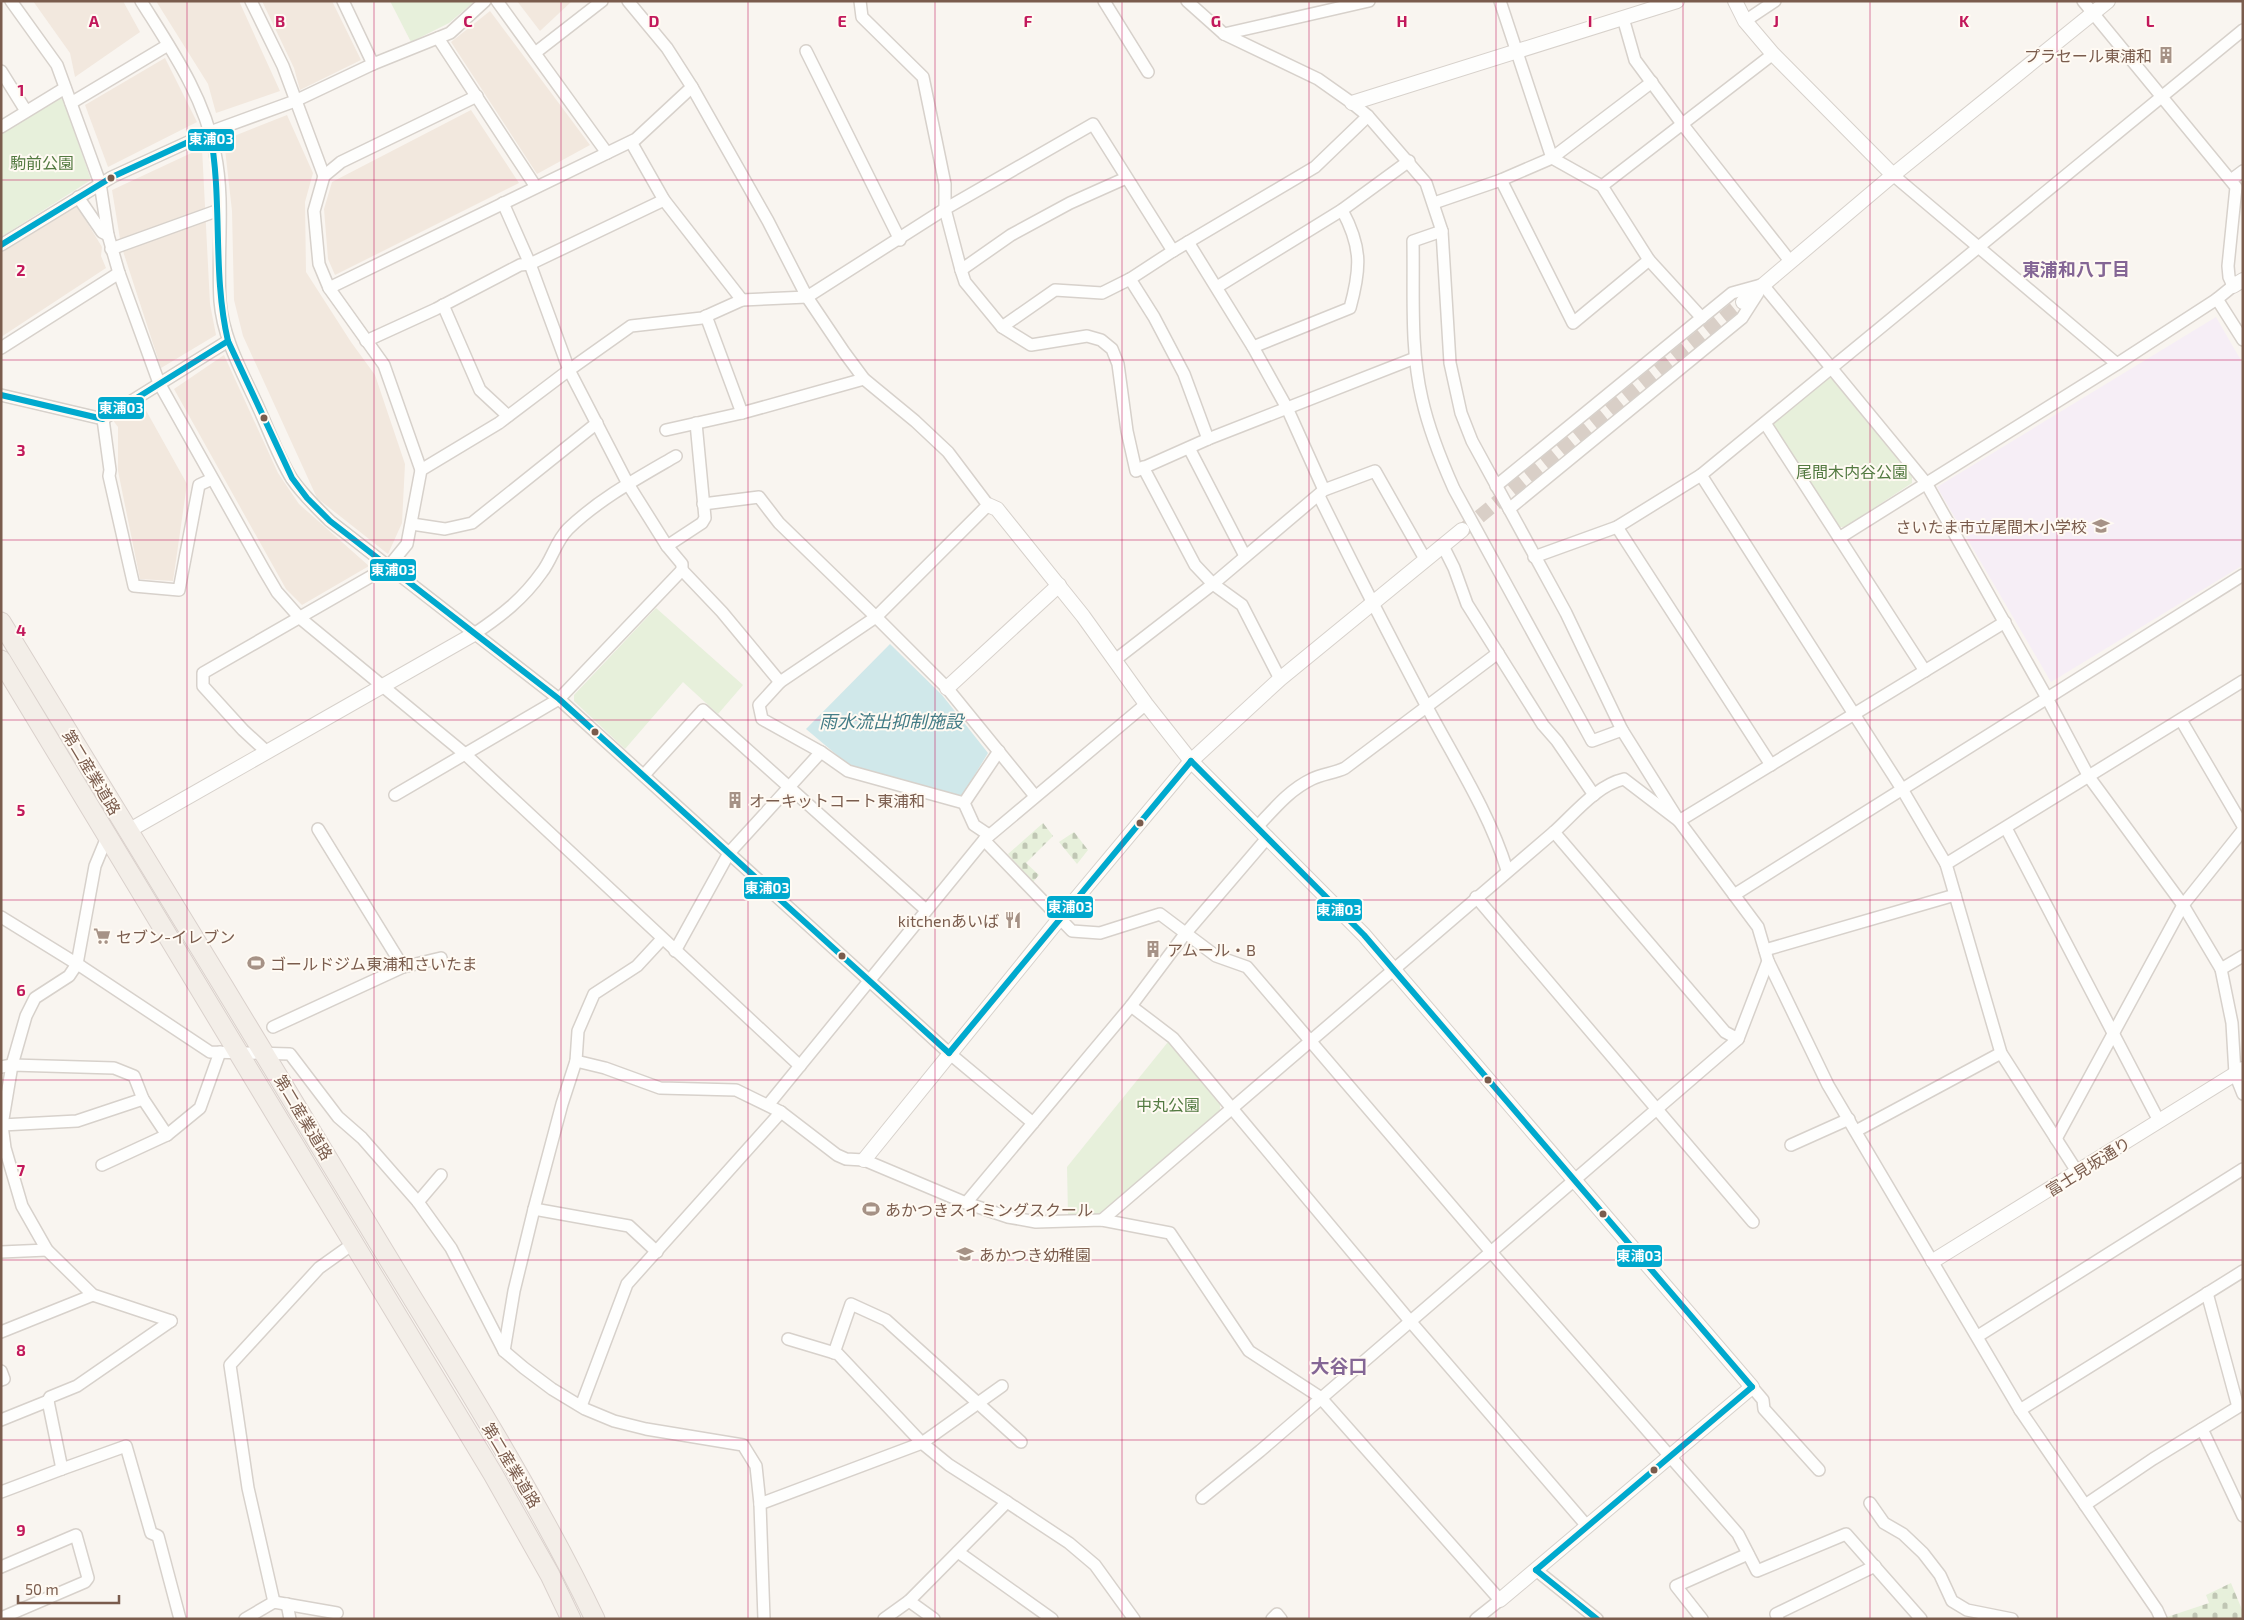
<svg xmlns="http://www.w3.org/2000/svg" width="2244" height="1620" viewBox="0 0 2244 1620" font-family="'Exo 2','Noto Sans JP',sans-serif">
	<defs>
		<pattern id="cemetery-stones" width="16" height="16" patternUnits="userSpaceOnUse" patternTransform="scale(1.25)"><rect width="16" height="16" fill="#e7f0db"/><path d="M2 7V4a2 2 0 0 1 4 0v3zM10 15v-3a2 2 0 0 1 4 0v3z" fill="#c0c6b4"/></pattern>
	</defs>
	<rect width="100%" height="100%" fill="#f9f5f0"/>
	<g fill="#f2e8de">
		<polygon points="33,1 123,1 140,32 75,77 70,53"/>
		<polygon points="156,1 239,1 280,91 216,113 208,84"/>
		<polygon points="262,1 332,1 361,60 300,90 294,68"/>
		<polygon points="517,1 572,1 540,31"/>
		<polygon points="490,11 590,145 537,174 451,42"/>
		<polygon points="165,58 197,122 108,167 85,105"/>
		<polygon points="471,110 519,183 335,275 328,259 324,209 332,182"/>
		<polygon points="287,115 313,173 305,202 306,272 351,342 375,375 405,464 402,523 388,554 317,498 243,336 234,300 232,211 224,140"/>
		<polygon points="202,148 210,304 216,335 161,368 121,245 112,190"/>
		<polygon points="77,206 102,247 101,256 106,268 1,337 1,253"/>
		<polygon points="224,355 278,473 299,504 369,566 302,605 286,589 174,389"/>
		<polygon points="143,405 187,484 173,581 140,579 118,471 118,427 112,419"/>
	</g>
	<polygon fill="#f6eef6" points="2216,317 2243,364 2243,565 2051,682 1937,487"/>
	<g fill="url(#cemetery-stones)">
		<polygon points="1043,823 1053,836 1026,863 1039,875 1033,882 1008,854"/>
		<polygon points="1074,832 1088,850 1077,864 1059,842"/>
		<polygon points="2231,1583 2243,1612 2243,1619 2168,1619 2167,1617 2209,1603 2206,1595"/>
	</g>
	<g fill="#e7f0db">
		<polygon points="390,1 475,1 449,23 411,42"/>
		<polygon points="62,96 91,180 1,237 1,134"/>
		<polygon points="1831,378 1912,477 1912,483 1845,527 1838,527 1774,428 1774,421 1824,379"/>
		<polygon points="656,608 743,685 718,714 683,682 625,749 574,701 574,695"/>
		<polygon points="1168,1042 1220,1104 1220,1112 1099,1215 1068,1215 1067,1167"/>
	</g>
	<polygon fill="#d0e8ea" points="890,644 942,695 988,753 962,796 850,766 806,729"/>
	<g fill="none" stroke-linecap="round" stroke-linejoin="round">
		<polyline stroke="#d9cfc7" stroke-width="14" stroke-dasharray="14 7" stroke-linecap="butt" points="1463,530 1743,302"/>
		<g stroke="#d7d1cb" stroke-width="14">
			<g id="minor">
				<polyline points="11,1 57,65 100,183 108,235 119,273 159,383 264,570 277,592 300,618 465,754 800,1066"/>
				<path d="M141 1C171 49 204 96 215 153 225 200 217 253 220 301 223 340 244 375 260 411 270 433 279 458 292 479 303 495 317 508 330 521L559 699 949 1053 1033 1123"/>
				<polyline points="251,1 283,66 324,176"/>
				<polyline points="343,1 373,64"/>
				<polyline points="497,1 607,153"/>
				<polyline points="628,1 667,48 692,87 768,221 807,297 844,352 864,379 915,421 948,452 988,505 876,617 779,523 759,497 703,504"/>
				<polyline points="860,1 862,17 923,77 945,184 945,209 961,270 1011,235 1070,203 1126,178"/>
				<polyline points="1104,1 1148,72"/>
				<polyline points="1187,1 1224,34 1318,79 1352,103 1368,116 1426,183 1442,231 1450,363 1461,413 1472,441 1566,613 1622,730 1679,821 1758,927 1768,961 1828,1085 2020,1410 2157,1610 2161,1619"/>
				<polyline points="1500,1 1552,158 1602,186 1649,260 1702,318"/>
				<polyline points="1623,18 1635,60 1683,125 1790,261"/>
				<polyline points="1745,21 1775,1"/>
				<polyline points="1224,34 1369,1"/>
				<polyline points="438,38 536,187"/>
				<polyline points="806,51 900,240"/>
				<polyline points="535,53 602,1"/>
				<polyline points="1,71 26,111"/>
				<polyline points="71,103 168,45"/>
				<polyline points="1,127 65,88"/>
				<polyline points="631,142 664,200 742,300"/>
				<polyline points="1893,175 2117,364"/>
				<polyline points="1501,180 1573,323 1649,260"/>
				<polyline points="2231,180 2243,171"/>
				<polyline points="1602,186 1773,54"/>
				<polyline points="78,197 102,232 108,235"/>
				<polyline points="503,203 530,264 569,370 628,484 667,546"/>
				<polyline points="1434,203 1501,180 1552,158 1652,82"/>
				<path d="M1442 231 1413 241C1414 293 1410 348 1422 399 1429 430 1441 460 1454 489L1592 741 1622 730"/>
				<polyline points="1188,242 1253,347 1287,408 1324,490"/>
				<polyline points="1,245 112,177 210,132 295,101 373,64 450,33 485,1"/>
				<polyline points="111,249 219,210"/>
				<polyline points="961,270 965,282 1002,327 1031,345 1087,336 1101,340 1112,349 1118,364 1127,431 1136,471 1208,439 1415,358"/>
				<polyline points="1130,279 1154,317 1184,374 1208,439"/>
				<polyline points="1763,285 1926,483 2047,698 2089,777 2183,905 2221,969 2232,1023 2235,1074 2243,1094"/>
				<polyline points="1217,287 1342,210 1409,161"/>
				<polyline points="329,288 636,139 692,87"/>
				<polyline points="2217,299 2243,340"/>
				<polyline points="443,305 480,390 508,416"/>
				<polyline points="706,316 742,413"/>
				<polyline points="1002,327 1055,290 1102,293 1130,279 1173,251 1315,167 1368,116"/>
				<polyline points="366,341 436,309 520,265 530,264 664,200"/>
				<path d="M1253 347 1350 308C1361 268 1362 247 1342 210"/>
				<polyline points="1,348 119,273"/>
				<polyline points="1,395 103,419 228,341"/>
				<polyline points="103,419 110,470 109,476 134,586 179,590 199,485 212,479"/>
				<polyline points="1765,423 1925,671"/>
				<polyline points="666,430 742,413 864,379"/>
				<polyline points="1189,448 1245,556"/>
				<polyline points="1143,467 1195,565 1213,584 1242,605 1280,679"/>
				<polyline points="421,470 384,365 329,288 319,264 314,211 324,176 341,162 477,96"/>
				<polyline points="1701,475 1902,789 1946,864 2001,1053 2078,1173"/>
				<polyline points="1496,486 1732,293 1761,285"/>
				<path d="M1319 496C1354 567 1390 637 1427 707 1455 760 1489 812 1507 870"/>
				<polyline points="1509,509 1742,318 1758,293"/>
				<polyline points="412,524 445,529 472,523 597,423"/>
				<polyline points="1617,527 1771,765"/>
				<polyline points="1839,538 2117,364 2217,299 2233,286 2229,277 2228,266 2236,187 2083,1"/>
				<polyline points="1443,546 1454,568 1467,604 1543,725 1557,741 1594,795"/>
				<polyline points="1534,557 1617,527 1701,475 2243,30"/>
				<polyline points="682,570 722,612 780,682"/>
				<path d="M474 634C501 616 523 599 542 572 552 559 556 541 568 529 599 499 638 478 676 456"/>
				<polyline points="1115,660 1213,584 1324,490 1375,471 1425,559"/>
				<polyline points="2181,720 2243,826"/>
				<polyline points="267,752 243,730 203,686 203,673 389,566 407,544 421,470 499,423 569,370 631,326 702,318 742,300 807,297 945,209 1093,124 1173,251"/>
				<polyline points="644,775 703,710 926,910"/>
				<polyline points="395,795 559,699 682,570 682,564 667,546 702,523 705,518 696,423"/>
				<polyline points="964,803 848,771 821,752 762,719 759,705 780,682 876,617 947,688 1035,796"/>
				<path d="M1257 827C1274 809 1289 790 1312 779 1322 774 1335 773 1345 768L1498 653"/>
				<polyline points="2006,828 2159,1121"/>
				<polyline points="318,829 403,967"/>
				<polyline points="1554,832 1725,1032 1738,1039"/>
				<polyline points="989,835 974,825 964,803 999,751"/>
				<polyline points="107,837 95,866 77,964 69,976 35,998 26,1016 12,1065 2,1125 5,1148 22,1206 47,1250 93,1295 171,1321"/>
				<polyline points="984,840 1072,931 1100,933 1160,914 1216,956 1247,967 1491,1252 1738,1534 1757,1571 1846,1534 1921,1619"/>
				<polyline points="1946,864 2243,681"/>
				<polyline points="1734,895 2243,575"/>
				<polyline points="1476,897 1753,1222"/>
				<polyline points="1,917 82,967 210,1052 290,1054 338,1117 362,1138 418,1202 441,1175"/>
				<polyline points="1765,950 1955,895"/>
				<polyline points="675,951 729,853 821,752"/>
				<polyline points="2221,969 2243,956"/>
				<polyline points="1131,1006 1173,1038 1410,1321 1587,1526"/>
				<polyline points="273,1027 403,967 441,958"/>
				<polyline points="576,1061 605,1068 660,1088 736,1090 781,1112 837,1155 846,1159 864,1160 966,1203 1008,1217 1036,1222 1102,1220 1170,1233 1249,1351 1320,1397 1500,1600 1476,1619"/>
				<polyline points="1,1067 12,1065 114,1068 134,1076 143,1099 167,1135"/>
				<polyline points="768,1105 984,840 1146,704"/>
				<polyline points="2,1125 77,1121 143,1099"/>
				<polyline points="1856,1131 2001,1053"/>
				<polyline points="2056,1139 2183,905 2243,830"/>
				<polyline points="1791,1145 1849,1119"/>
				<polyline points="102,1165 167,1135 200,1108 220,1052"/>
				<polyline points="418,1202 451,1248 504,1351 524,1368 552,1389 585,1409 614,1421 646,1429 743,1445 756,1466 760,1504 764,1619"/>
				<polyline points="966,1203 1131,1006 1185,934 1268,837"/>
				<polyline points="534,1209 629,1226 657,1252"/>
				<path d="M1102 1220 1554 832C1574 814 1597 785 1624 779L1679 821 2005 622"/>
				<polyline points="1,1252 47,1250"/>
				<polyline points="171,1321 77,1386 50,1397 48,1401 62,1469 126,1446 151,1533 158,1536 180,1619"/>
				<polyline points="1,1332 93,1295"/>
				<polyline points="1978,1336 2243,1169"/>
				<polyline points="788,1339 838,1354 922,1443 949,1465 1007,1502"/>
				<polyline points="504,1351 514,1291 534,1209 562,1104 576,1061 578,1031 594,994 637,966 662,939"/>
				<polyline points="834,1353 851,1304 886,1320 1021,1442"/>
				<polyline points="1,1371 4,1379 1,1380"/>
				<polyline points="1752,1387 1763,1400 1764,1409 1819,1470"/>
				<polyline points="581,1406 627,1284 781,1112"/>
				<polyline points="2020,1410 2243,1271"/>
				<polyline points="1,1420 48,1401"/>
				<polyline points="2202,1429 2243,1516"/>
				<polyline points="1,1492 62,1469"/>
				<polyline points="1202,1498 1260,1451 1738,1039 1768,961"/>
				<polyline points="1870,1503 1884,1523 1903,1534 1923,1553 1940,1575 1952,1601 1967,1610 2012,1619"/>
				<polyline points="760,1504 922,1443 1002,1386"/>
				<polyline points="2085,1505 2153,1459 2238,1407 2207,1293"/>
				<polyline points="958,1552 1052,1619"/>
				<polyline points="1,1567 76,1535 88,1578 85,1582 1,1618"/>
				<polyline points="1536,1570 1597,1619"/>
				<polyline points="909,1601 934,1619"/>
				<polyline points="274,1602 248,1488 230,1365 319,1268 354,1243"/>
				<polyline points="287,1604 290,1619"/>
				<polyline points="245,1619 274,1602 337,1613"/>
				<polyline points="884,1619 909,1601 1007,1502 1069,1543 1095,1565 1134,1619"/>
				<polyline points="1272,1619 1277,1614 1281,1619"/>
				<polyline points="1702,1619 1676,1586 1748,1554"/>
				<polyline points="1778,1619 1776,1614 1875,1566"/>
			</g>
		</g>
		<g stroke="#d7d1cb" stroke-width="16">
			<g id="tertiary">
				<polyline points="1735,1 1745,21 1773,54 1893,175"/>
				<polyline points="1352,103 1677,1"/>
				<polyline points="2233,286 2243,280"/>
				<polyline points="1743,302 1893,175 2108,1"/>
				<polyline points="988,505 997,509 1083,616 1146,704 1191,761 1364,935 1752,1387 1500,1600"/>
				<polyline points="947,688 1059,585"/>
				<polyline points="128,831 474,634"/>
				<polyline points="864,1160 1060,918 1191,761 1280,679 1462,530"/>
				<polyline points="1933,1261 2243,1069"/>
			</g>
		</g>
		<g stroke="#dad1cc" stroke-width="21">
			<g id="primary">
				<path d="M1 622C125 826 251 1030 374 1235 450 1361 531 1486 595 1619"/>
				<polyline points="1,660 493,1474 550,1575 571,1619"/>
			</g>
		</g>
		<use href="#minor" stroke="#fefefd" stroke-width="11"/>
		<use href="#tertiary" stroke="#fefefd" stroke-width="14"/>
		<use href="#primary" stroke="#f3eee8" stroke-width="19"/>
		<g stroke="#fffaf3" stroke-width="10">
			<g id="bus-1">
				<path d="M1 245 112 177 210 132C223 201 212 273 228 341L292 478 307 498 330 521 559 699 949 1053"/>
				<polyline points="1,395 103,419 228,341"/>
				<polyline points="1191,761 1364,935 1752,1387"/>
				<polyline points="949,1053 1191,761"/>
				<polyline points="1536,1570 1752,1387"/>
				<polyline points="1536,1570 1597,1619"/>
			</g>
		</g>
		<use href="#bus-1" stroke="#00a9ce" stroke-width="6"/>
	</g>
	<path fill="none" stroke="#c2185b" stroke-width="1" stroke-opacity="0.55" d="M187 1V1619M374 1V1619M561 1V1619M748 1V1619M935 1V1619M1122 1V1619M1309 1V1619M1496 1V1619M1683 1V1619M1870 1V1619M2057 1V1619M1 180H2243M1 360H2243M1 540H2243M1 720H2243M1 900H2243M1 1080H2243M1 1260H2243M1 1440H2243"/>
	<defs>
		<g id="building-bare" transform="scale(1.35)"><path d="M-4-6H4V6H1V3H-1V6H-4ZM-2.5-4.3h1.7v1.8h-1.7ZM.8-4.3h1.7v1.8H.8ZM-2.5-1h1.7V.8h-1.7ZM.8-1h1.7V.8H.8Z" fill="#a69286" stroke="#fffaf3" stroke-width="2.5" paint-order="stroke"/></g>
		<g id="school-bare" transform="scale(1.35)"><path d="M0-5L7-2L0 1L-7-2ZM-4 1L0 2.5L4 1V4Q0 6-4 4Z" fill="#a69286" stroke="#fffaf3" stroke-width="2.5" paint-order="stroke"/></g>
		<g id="restaurant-bare" transform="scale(1.35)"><path d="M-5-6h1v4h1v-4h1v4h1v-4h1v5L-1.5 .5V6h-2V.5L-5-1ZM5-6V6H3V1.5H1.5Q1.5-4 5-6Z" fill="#a69286" stroke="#fffaf3" stroke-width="2.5" paint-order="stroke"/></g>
		<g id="supermarket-bare" transform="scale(1.35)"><path d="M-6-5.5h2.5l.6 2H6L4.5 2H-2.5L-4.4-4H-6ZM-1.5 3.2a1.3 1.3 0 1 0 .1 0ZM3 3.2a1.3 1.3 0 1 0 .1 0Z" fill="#a69286" stroke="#fffaf3" stroke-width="2.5" paint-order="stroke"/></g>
		<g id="stadium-bare" transform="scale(1.35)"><path d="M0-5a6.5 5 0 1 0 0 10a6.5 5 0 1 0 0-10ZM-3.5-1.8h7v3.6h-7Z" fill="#a69286" stroke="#fffaf3" stroke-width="2.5" paint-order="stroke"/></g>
	</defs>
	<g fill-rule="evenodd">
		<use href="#building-bare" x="2166" y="55"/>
		<use href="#school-bare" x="2101" y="526"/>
		<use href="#building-bare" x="735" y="800"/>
		<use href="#restaurant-bare" x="1013" y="920"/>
		<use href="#supermarket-bare" x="102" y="936"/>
		<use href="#building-bare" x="1153" y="949"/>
		<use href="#stadium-bare" x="256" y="963"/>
		<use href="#stadium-bare" x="871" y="1209"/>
		<use href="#school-bare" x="965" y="1254"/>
	</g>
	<g fill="#7a5c4d" stroke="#fffaf3" stroke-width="2">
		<circle cx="111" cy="178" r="4.5"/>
		<circle cx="264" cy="418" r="4.5"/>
		<circle cx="595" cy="732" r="4.5"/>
		<circle cx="1140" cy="823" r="4.5"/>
		<circle cx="842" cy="956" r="4.5"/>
		<circle cx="1488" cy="1080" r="4.5"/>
		<circle cx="1603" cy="1214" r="4.5"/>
		<circle cx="1654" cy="1470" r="4.5"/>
	</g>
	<g text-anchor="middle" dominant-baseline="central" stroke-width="4" stroke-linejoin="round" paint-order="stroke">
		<g font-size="16" fill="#7a5c4d" stroke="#fffaf3" text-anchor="start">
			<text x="2152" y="55" text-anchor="end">プラセール東浦和</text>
			<text x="2087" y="526" text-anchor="end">さいたま市立尾間木小学校</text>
			<text x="749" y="800">オーキットコート東浦和</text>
			<text x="999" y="920" text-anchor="end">kitchenあいば</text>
			<text x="116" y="936">セブン-イレブン</text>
			<text x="1167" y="949">アムール・B</text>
			<text x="270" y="963">ゴールドジム東浦和さいたま</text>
			<text x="885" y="1209">あかつきスイミングスクール</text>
			<text x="979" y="1254">あかつき幼稚園</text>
		</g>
		<g font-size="16" fill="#537a41" stroke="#fffaf3">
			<text x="42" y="162">駒前公園</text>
			<text x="1852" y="471">尾間木内谷公園</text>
			<text x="1168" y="1104">中丸公園</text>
		</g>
		<g font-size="16" fill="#7a5c4d" stroke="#fffaf3">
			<text transform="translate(92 772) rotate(59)">第二産業道路</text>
			<text transform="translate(304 1117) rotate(59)">第二産業道路</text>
			<text transform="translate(2088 1166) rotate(-32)">富士見坂通り</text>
			<text transform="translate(512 1465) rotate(59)">第二産業道路</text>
		</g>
		<g font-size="18" font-weight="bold" fill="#846695" stroke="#fffaf3">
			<text x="2076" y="269">東浦和八丁目</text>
		</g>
		<g font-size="18" font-style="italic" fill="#437c86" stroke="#fffaf3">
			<text x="891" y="721">雨水流出抑制施設</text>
		</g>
		<g font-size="19" font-weight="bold" fill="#846695" stroke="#fffaf3">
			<text x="1339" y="1365">大谷口</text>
		</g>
	</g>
	<g font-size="16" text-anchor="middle" font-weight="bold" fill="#c2185b" stroke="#fffaf3" stroke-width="4" stroke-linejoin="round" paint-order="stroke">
		<text x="94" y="27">A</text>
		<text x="280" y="27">B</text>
		<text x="468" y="27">C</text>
		<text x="654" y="27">D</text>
		<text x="842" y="27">E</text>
		<text x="1028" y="27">F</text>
		<text x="1216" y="27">G</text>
		<text x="1402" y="27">H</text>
		<text x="1590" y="27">I</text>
		<text x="1776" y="27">J</text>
		<text x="1964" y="27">K</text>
		<text x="2150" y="27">L</text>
		<text x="21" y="96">1</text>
		<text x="21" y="276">2</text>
		<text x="21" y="456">3</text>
		<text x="21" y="636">4</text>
		<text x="21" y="816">5</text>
		<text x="21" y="996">6</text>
		<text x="21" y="1176">7</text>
		<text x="21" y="1356">8</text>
		<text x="21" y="1536">9</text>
	</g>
	<g stroke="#fffaf3" stroke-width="2">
		<rect x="187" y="128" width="48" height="24" rx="5" fill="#00a9ce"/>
		<rect x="97" y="396" width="48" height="24" rx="5" fill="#00a9ce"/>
		<rect x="369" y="558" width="48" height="24" rx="5" fill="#00a9ce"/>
		<rect x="743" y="876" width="48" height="24" rx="5" fill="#00a9ce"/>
		<rect x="1046" y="895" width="48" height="24" rx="5" fill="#00a9ce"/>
		<rect x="1316" y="898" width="47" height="24" rx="5" fill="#00a9ce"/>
		<rect x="1616" y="1244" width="47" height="24" rx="5" fill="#00a9ce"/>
	</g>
	<g font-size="14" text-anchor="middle" font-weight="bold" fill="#fff">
		<text x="211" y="144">東浦03</text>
		<text x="121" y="413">東浦03</text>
		<text x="393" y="575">東浦03</text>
		<text x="767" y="893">東浦03</text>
		<text x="1070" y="912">東浦03</text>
		<text x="1339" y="915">東浦03</text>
		<text x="1639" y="1261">東浦03</text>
	</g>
	<rect width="2244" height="1620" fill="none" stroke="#7a5c4d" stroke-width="5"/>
	<path d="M18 1595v8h101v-8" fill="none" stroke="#7a5c4d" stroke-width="2.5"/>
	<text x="25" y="1595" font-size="15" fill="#7a5c4d" stroke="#fffaf3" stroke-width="4" paint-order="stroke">50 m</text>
</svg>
